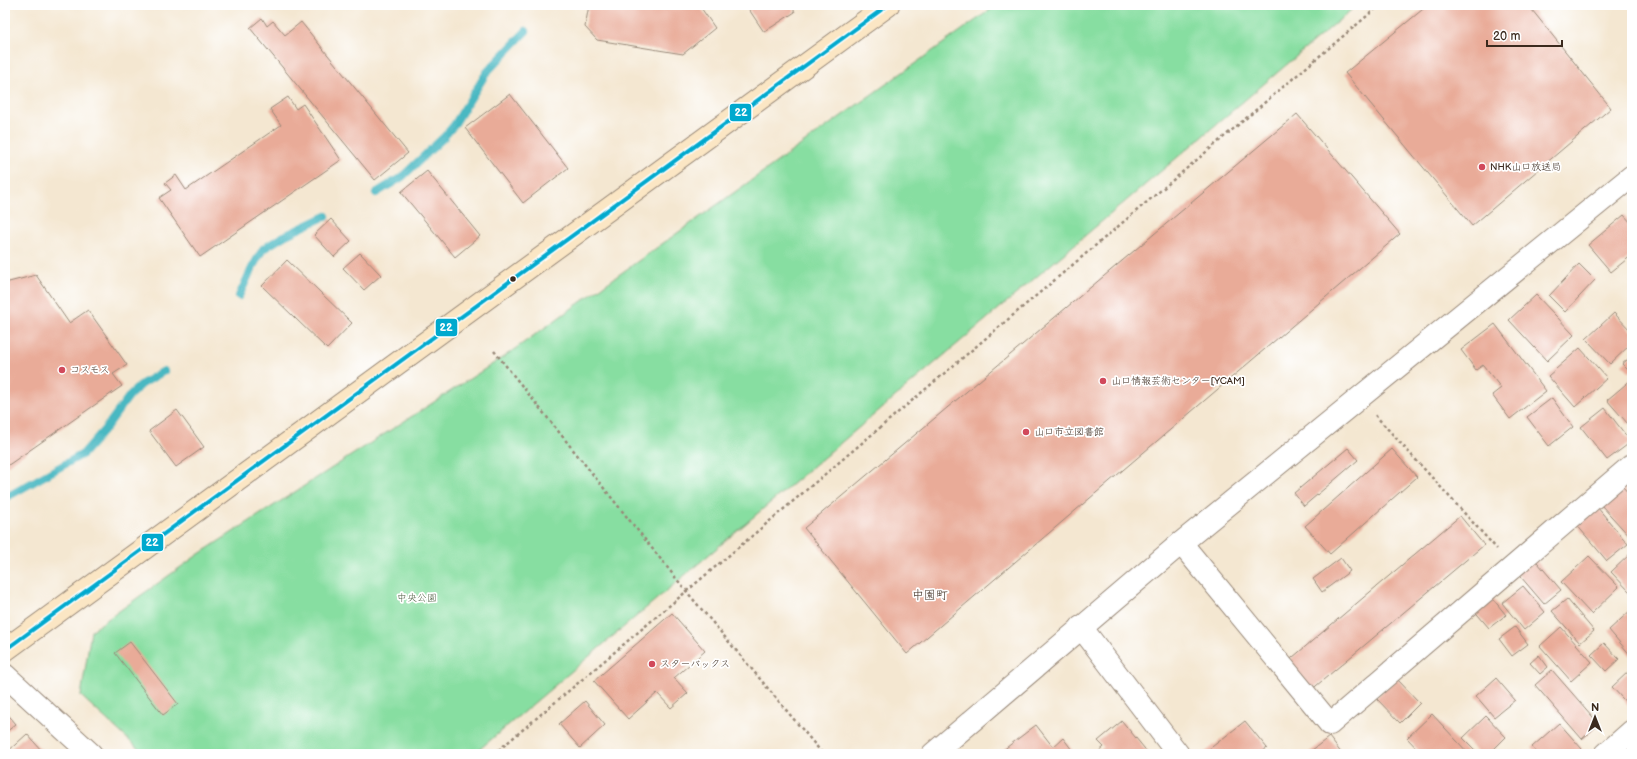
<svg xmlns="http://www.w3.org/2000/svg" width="1637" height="759" viewBox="0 0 1637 759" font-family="'Balsamiq Sans','Klee One',sans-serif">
	<rect width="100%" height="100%" fill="#fff"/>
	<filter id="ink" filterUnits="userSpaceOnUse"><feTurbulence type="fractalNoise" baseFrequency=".025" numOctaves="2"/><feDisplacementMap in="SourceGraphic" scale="8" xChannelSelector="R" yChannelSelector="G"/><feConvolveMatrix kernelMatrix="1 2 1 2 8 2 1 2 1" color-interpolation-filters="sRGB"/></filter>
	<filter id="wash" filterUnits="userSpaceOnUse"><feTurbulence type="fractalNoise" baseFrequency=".012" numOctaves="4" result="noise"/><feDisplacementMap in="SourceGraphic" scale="16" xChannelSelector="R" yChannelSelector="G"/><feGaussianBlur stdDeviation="0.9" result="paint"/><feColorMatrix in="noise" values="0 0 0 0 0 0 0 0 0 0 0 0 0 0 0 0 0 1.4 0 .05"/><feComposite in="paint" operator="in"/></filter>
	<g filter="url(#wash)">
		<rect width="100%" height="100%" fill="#f4e7d1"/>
		<polygon fill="#87dea1" stroke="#618460" points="997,5 1357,5 474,754 144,754 81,696 91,631 199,554 505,356"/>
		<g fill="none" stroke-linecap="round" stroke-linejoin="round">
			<g stroke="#49b8c2" stroke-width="8">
				<polyline points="376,193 402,177 444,137 454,125 487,72 526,31"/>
				<polyline points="239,296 252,268 263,249 284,236 326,216"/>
				<polyline points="5,498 83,454 105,429 130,395 142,384 164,371"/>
			</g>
		</g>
		<g id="blocks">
			<g fill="#e9ab98">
				<polygon points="589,5 699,5 715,28 683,54 597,40 585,27"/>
				<polygon points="746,5 791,5 795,12 764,32"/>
				<polygon points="1428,5 1528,5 1611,108 1472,226 1345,73"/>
				<polygon points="262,18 267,26 273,21 285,35 301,22 408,153 375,180 250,28"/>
				<polygon points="510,94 568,168 523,203 465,128"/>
				<polygon points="288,97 296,109 303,104 341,160 200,257 159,198 171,190 165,183 176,175 186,190 281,125 270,109"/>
				<polygon points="1297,114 1400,234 907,654 804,528"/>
				<polygon points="427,171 480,236 455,257 401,192"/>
				<polygon points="1624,215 1632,224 1632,255 1611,272 1588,245"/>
				<polygon points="331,219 351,241 334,257 314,235"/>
				<polygon points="360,253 381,275 364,290 343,268"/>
				<polygon points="287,260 352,323 327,349 262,286"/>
				<polygon points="1579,264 1595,280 1565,312 1549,296"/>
				<polygon points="36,275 69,323 88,310 127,365 113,374 122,386 7,466 5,463 5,283"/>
				<polygon points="1536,295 1574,335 1547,361 1509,320"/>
				<polygon points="1614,313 1632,332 1632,343 1610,364 1586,339"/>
				<polygon points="1495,324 1546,391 1510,419 1492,395 1501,388 1483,365 1476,370 1461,350"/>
				<polygon points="1580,348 1607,378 1575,407 1548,376"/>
				<polygon points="1632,356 1632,370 1630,372 1622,364"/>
				<polygon points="1632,379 1632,421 1628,424 1607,400"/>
				<polygon points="1552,398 1573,427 1549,446 1527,417"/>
				<polygon points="1605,408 1631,442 1607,460 1581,427"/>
				<polygon points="177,410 204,447 176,467 149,431"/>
				<polygon points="1348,448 1358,460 1304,506 1294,493"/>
				<polygon points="1392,449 1417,477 1330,554 1305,526"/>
				<polygon points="1622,486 1632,497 1632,539 1601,505"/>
				<polygon points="1597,507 1628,544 1607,561 1576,524"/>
				<polygon points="1460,516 1484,545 1310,691 1286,663"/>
				<polygon points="1630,554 1632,557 1632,590 1630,592 1611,572"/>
				<polygon points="1532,556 1561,590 1544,604 1515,570"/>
				<polygon points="1589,556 1619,587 1591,614 1561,582"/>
				<polygon points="1341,558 1350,571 1322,592 1313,579"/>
				<polygon points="1523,586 1545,612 1524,630 1502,603"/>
				<polygon points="1489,594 1506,615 1489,628 1472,608"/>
				<polygon points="1567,599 1594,631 1580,643 1552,611"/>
				<polygon points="1632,609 1632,657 1609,630"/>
				<polygon points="672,613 705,651 674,678 688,693 671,708 657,693 628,719 594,681"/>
				<polygon points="1515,627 1528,644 1512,656 1499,639"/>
				<polygon points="1561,627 1592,662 1571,681 1540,646"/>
				<polygon points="130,642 178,704 163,715 115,653"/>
				<polygon points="1604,643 1619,659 1606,671 1591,655"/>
				<polygon points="1539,655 1548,667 1540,674 1530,663"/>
				<polygon points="1552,670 1599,724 1582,739 1535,685"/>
				<polygon points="1629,671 1632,675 1632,709 1612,687"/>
				<polygon points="1396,678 1420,703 1400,723 1376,698"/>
				<polygon points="1496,678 1515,700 1494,717 1476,696"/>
				<polygon points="585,701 605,725 580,748 559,724"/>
				<polygon points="5,711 16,724 5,733"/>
				<polygon points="1432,714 1469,754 1422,754 1407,738"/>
				<polygon points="1486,716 1506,737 1489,754 1479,754 1463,738"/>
				<polygon points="1122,721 1149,754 1096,754 1104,747 1098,741"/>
				<polygon points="1245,721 1267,748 1260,754 1203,754"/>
				<polygon points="1559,723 1582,749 1577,754 1538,754 1532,747"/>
				<polygon points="1036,725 1053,747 1063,738 1075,754 998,754"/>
				<polygon points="27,734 42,751 39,754 5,754"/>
				<polygon points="1329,737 1342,754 1307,754"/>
			</g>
		</g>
	</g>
	<g filter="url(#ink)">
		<use href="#blocks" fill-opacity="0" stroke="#988878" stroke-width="1"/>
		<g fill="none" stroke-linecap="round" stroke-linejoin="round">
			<g stroke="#988878" stroke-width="24">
				<g id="minor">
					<polyline points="1181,543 1330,724 1632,465"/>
					<polyline points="1081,627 1178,754"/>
					<polyline points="1606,754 1632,731"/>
				</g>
			</g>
			<g stroke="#988878" stroke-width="24">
				<g id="tertiary">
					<polyline points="5,675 91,754"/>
					<polyline points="933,754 1181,543 1632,176"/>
				</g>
			</g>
			<g stroke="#988878" stroke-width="24">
				<polyline id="secondary" points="5,650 888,5"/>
			</g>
			<g stroke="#988878" stroke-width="2.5" stroke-dasharray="3 3" stroke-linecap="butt">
				<polyline points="494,351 687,592 823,754"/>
				<polyline points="1375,415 1497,549"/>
				<polyline points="494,754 1380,5"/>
			</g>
			<use href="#minor" stroke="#fff" stroke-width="22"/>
			<use href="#tertiary" stroke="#fff" stroke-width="22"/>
			<use href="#secondary" stroke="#fbe6c4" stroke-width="22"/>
			<g stroke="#fff" stroke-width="7">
				<polyline id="bus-1" points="5,650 888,5"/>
			</g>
			<use href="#bus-1" stroke="#00a9ce" stroke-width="4"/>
		</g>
	</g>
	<g fill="#d1495b" stroke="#fff" stroke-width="1.5">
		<circle cx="1482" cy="167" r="4"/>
		<circle cx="62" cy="370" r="4"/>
		<circle cx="1103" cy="381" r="4"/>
		<circle cx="1026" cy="432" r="4"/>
		<circle cx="652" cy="664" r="4"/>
	</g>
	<circle fill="#3b2a1e" stroke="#fff" stroke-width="1.5" cx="513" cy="279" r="3.5"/>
	<g text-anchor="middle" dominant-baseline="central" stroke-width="3.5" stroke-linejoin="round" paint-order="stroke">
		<g font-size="10" fill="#3b2a1e" stroke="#fff" text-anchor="start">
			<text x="1490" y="167">NHK山口放送局</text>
			<text x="70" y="370">コスモス</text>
			<text x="1111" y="381">山口情報芸術センター[YCAM]</text>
			<text x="1034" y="432">山口市立図書館</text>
			<text x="660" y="664">スターバックス</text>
		</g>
		<g font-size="10" fill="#526045" stroke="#fff">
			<text x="417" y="598">中央公園</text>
		</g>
		<g font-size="12" fill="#3b2a1e" stroke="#fff">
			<text x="930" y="595">中園町</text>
		</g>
	</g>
	<g stroke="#fff" stroke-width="1.5">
		<rect x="729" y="103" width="23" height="19" rx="4" fill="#00a9ce"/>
		<rect x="435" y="318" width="23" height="19" rx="4" fill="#00a9ce"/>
		<rect x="141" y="533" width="23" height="19" rx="4" fill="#00a9ce"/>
	</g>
	<g font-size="11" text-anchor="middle" font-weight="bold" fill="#fff">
		<text x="741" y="116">22</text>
		<text x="446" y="331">22</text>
		<text x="152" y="546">22</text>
	</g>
	<rect width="1637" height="759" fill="none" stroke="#fff" stroke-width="20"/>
	<g transform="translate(1595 717)" stroke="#ffffff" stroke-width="3" paint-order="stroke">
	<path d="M0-3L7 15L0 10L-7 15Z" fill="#3b2a1e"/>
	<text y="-6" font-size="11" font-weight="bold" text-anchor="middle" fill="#3b2a1e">N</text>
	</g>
	<path d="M1487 40v6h75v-6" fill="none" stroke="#3b2a1e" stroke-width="2"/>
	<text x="1493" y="40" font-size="12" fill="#3b2a1e" stroke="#ffffff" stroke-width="3" paint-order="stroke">20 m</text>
</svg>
